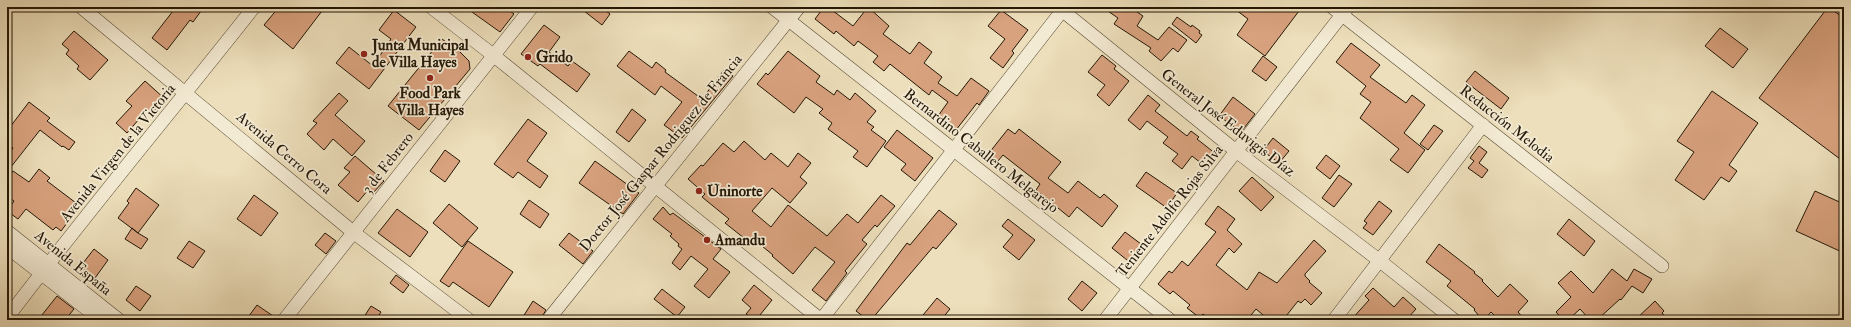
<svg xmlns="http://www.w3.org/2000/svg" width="1851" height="327" viewBox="0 0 1851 327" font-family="'IM FELL Double Pica',serif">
	<rect width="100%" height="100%" fill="#eddfbb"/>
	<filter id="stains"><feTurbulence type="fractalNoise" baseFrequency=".005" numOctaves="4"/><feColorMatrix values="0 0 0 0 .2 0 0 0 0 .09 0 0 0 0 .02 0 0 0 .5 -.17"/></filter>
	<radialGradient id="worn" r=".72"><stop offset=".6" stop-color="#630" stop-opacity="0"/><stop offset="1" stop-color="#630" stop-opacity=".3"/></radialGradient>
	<g fill="#d8a27e" stroke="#231706">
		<polygon points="179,7 204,7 193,22 190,20 167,50 152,38 173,11 174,12"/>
		<polygon points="279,7 325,7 293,49 264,25"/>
		<polygon points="465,7 504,7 514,14 500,32"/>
		<polygon points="579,7 601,7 610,14 602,25"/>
		<polygon points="824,7 828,7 853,26 868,7 889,26 883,34 910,54 919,42 932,52 924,63 942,77 938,83 957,96 971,78 989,91 979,105 977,103 956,130 938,116 948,102 932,90 929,95 890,64 884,71 873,62 878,56 858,41 854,46 836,31 834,34 815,19"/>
		<polygon points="1102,7 1130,7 1143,16 1137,26 1158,40 1169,27 1187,40 1178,52 1173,48 1161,61 1149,51 1151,48 1114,24 1118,18"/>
		<polygon points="1232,7 1302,7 1265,56 1237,35 1248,19"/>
		<polygon points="1828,7 1844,18 1844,162 1759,98"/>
		<polygon points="394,10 416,27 369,89 336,63 349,47 373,66 391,39 379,30"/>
		<polygon points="1001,10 1028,30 1012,51 1014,53 1003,68 990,58 1005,39 988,26"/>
		<polygon points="1177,17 1191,27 1192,25 1200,31 1199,33 1202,35 1196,43 1172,24"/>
		<polygon points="544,25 560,37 549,52 568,66 572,61 590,74 577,92 540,64 538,66 521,54"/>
		<polygon points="1720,28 1748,49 1733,68 1705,46"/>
		<polygon points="74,31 108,60 90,80 77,69 79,66 66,54 69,50 62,44"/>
		<polygon points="442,39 460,52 469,61 470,69 419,130 388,106"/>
		<polygon points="1351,43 1380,65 1370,77 1406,103 1412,95 1425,105 1404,133 1425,150 1408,173 1390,160 1399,149 1360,118 1371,102 1360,94 1366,86 1336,62"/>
		<polygon points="629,51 652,68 656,62 666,70 665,72 702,99 724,70 733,76 682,138 664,125 682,102 661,86 655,95 617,66"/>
		<polygon points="788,51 820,76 816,82 834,95 837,90 850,100 855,93 876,111 867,122 874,127 871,130 886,141 867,167 853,157 858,151 828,129 832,123 819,113 823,109 806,97 794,113 757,84 766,73 768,75"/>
		<polygon points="1102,55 1116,66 1114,69 1129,81 1109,106 1097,95 1105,85 1088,72"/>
		<polygon points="1263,56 1277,67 1266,81 1252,71"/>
		<polygon points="1475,71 1509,98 1501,109 1466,82"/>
		<polygon points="145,81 165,99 151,114 147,110 127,133 116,123 132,106 126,101"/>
		<polygon points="1712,91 1758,123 1729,165 1737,171 1729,182 1721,177 1704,200 1675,180 1694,152 1677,141"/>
		<polygon points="339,93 348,101 335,115 365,141 352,156 333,139 324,150 307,134 317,123 313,121"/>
		<polygon points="1148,95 1160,105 1155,111 1187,136 1191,131 1199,137 1197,139 1216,154 1206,167 1192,156 1182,169 1172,161 1178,154 1163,143 1168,137 1147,121 1140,130 1128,120"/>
		<polygon points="1233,97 1255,114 1241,132 1219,116"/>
		<polygon points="29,102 50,118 47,121 75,142 69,150 63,146 62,147 40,130 7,172 7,156 13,148 7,144 7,131"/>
		<polygon points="632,109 646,120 629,142 616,132"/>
		<polygon points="528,119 547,133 527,161 548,176 540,188 518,172 513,178 494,164"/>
		<polygon points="1434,125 1443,131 1428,150 1420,144"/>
		<polygon points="1008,129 1015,134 1019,129 1061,162 1048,178 1068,193 1078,181 1100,198 1104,194 1118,206 1102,227 1077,207 1069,217 1036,190 1040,184 1003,155 998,161 989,153"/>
		<polygon points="897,130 933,158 915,181 901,170 906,164 884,147"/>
		<polygon points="1273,138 1289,151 1279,163 1263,151"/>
		<polygon points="744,141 765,160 771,153 788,167 798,153 811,163 800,177 807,183 790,203 772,188 752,211 771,227 788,205 827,236 847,214 858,223 881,195 895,206 877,227 875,225 862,240 867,244 845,271 847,273 826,301 812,290 835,262 815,247 793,274 772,256 773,255 752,238 749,242 725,223 729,219 702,197 705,194 688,179 701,165 703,166 723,143 734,152"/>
		<polygon points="1479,146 1487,152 1479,163 1488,170 1482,178 1468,168 1474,161 1470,158"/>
		<polygon points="445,150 460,161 445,182 430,171"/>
		<polygon points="1326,155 1340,166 1330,179 1316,168"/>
		<polygon points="355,156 384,181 373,193 369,189 358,202 338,185 350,172 344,168"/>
		<polygon points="595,161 639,193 623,214 579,183"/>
		<polygon points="39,169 50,178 47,181 80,206 61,231 56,227 53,230 26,209 18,219 7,211 14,201 7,196 7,179 13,171 29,182"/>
		<polygon points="1146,172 1177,193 1167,208 1136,186"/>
		<polygon points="1339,175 1352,184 1334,207 1322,198"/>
		<polygon points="1252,177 1274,197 1261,211 1239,191"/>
		<polygon points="136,188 159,205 138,233 148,239 141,249 125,239 132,228 138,233 118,218 129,203 127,201"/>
		<polygon points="1815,191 1844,204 1844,253 1796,231"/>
		<polygon points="254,195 278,213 261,236 237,219"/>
		<polygon points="529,200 549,214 540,228 520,214"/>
		<polygon points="1379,201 1392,211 1373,235 1363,228 1367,223 1364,221"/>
		<polygon points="449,204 478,228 462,247 433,223"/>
		<polygon points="1218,206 1235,219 1227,230 1242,244 1234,253 1229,248 1216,265 1247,290 1259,272 1277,283 1314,240 1326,251 1305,274 1305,276 1310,281 1309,282 1322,293 1311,305 1305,299 1301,303 1298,301 1283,320 1269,320 1256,309 1247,320 1210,320 1203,314 1200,318 1187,308 1190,305 1173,291 1170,294 1158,284 1169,271 1172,273 1182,261 1188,266 1216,232 1205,224"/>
		<polygon points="663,207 670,215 673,213 721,249 713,259 730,272 709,298 694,286 708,269 691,256 680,270 672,263 682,249 678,246 679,244 670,236 672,234 653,219"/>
		<polygon points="397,209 428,232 410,257 378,233"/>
		<polygon points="939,210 957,224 936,249 933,247 871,320 868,320 856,311 907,243 910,245"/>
		<polygon points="1008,219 1035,240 1019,260 1003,247 1013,235 1002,226"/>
		<polygon points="1569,219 1595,241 1584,256 1557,234"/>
		<polygon points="1125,232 1145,247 1132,264 1112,248"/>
		<polygon points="325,233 336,241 326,254 315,245"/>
		<polygon points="569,233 593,251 583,264 559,245"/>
		<polygon points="189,241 205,251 193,268 177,258"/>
		<polygon points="468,241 513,272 489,307 453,282 449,287 440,281"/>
		<polygon points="1439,244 1475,272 1474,273 1483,280 1482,281 1498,297 1510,284 1528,301 1518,312 1525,320 1499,320 1491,312 1484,320 1480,317 1474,310 1475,309 1447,286 1451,281 1426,262"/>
		<polygon points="94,249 108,260 95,278 80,267"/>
		<polygon points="1612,269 1627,281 1634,269 1652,279 1643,293 1632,286 1621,300 1620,299 1597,320 1590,320 1580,309 1568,320 1563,320 1556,312 1571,297 1558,283 1571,271 1593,293"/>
		<polygon points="396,275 409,285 403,293 390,283"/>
		<polygon points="1082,281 1097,293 1082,311 1068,299"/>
		<polygon points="754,285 772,300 756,320 746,314 751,308 742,300"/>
		<polygon points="136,286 151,296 140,311 126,300"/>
		<polygon points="1373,288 1394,307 1403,297 1416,309 1406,320 1351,320 1369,300 1365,296"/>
		<polygon points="662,289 685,307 677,317 654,299"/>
		<polygon points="57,296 74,309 65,320 38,320"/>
		<polygon points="937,298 950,309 941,320 919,320"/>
		<polygon points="533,301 546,310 540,320 521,320"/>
		<polygon points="1655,301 1664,311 1662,313 1669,320 1635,320"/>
		<polygon points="257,305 276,318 276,320 246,320"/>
		<polygon points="371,306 381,312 376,320 362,320"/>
	</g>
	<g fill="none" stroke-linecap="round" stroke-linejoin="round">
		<g stroke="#564933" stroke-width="14">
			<g id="minor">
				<polyline points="81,7 353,232 469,320"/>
				<polyline points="431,7 493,55 821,320"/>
				<polyline points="772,7 1170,320"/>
				<polyline points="1058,7 1236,151 1380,261 1454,320"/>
				<polyline points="1332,7 1662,266"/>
				<polyline points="7,231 119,320"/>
				<polyline points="7,247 101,320"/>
				<path d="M7 318C87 212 172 111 254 7"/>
				<polyline points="284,320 532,7"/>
				<polyline points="548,320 799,7"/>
				<polyline points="821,320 1065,7"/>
				<polyline points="1105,320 1348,7"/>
				<polyline points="1334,320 1483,125"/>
			</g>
		</g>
		<use href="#minor" stroke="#f3ead3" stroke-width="13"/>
	</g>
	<g fill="#8f2418" stroke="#f3ead3" stroke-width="1.5">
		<circle cx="364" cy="54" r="4"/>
		<circle cx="528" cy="57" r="4"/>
		<circle cx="430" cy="78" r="4"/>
		<circle cx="699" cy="191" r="4"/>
		<circle cx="707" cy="240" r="4"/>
	</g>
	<g text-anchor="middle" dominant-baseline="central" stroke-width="3.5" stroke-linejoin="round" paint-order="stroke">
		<g font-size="15" font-weight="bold" fill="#231706" stroke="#f3ead3" text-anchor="start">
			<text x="372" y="45">Junta Municipal<tspan x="372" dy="17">de Villa Hayes</tspan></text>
			<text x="536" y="57">Grido</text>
			<text x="430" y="93" text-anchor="middle">Food Park<tspan x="430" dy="17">Villa Hayes</tspan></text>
			<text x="707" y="191">Uninorte</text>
			<text x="715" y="240">Amandu</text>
		</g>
		<g font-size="15" fill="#231706" stroke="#f3ead3">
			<text transform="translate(1228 123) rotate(38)">General José Eduvigis Díaz</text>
			<text transform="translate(1507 124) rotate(38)">Reducción Melodia</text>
			<text transform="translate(981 151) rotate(38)">Bernardino Caballero Melgarejo</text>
			<text transform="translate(118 153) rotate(-51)">Avenida Virgen de la Victoria</text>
			<text transform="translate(284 153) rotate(40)">Avenida Cerro Cora</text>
			<text transform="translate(661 153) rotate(-51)">Doctor José Gaspar Rodriguez de Francia</text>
			<text transform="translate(388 163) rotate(-52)">3 de Febrero</text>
			<text transform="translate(1170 211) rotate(-52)">Teniente Adolfo Rojas Silva</text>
			<text transform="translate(73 263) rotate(39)">Avenida España</text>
		</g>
	</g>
	<rect width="1851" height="327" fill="none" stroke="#eddfbb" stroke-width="24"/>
	<rect x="8" y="8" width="1835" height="311" fill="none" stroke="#231706" stroke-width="2"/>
	<rect x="12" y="12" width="1827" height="303" fill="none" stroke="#231706"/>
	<rect width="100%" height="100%" filter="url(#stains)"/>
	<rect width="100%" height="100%" fill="url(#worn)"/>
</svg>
